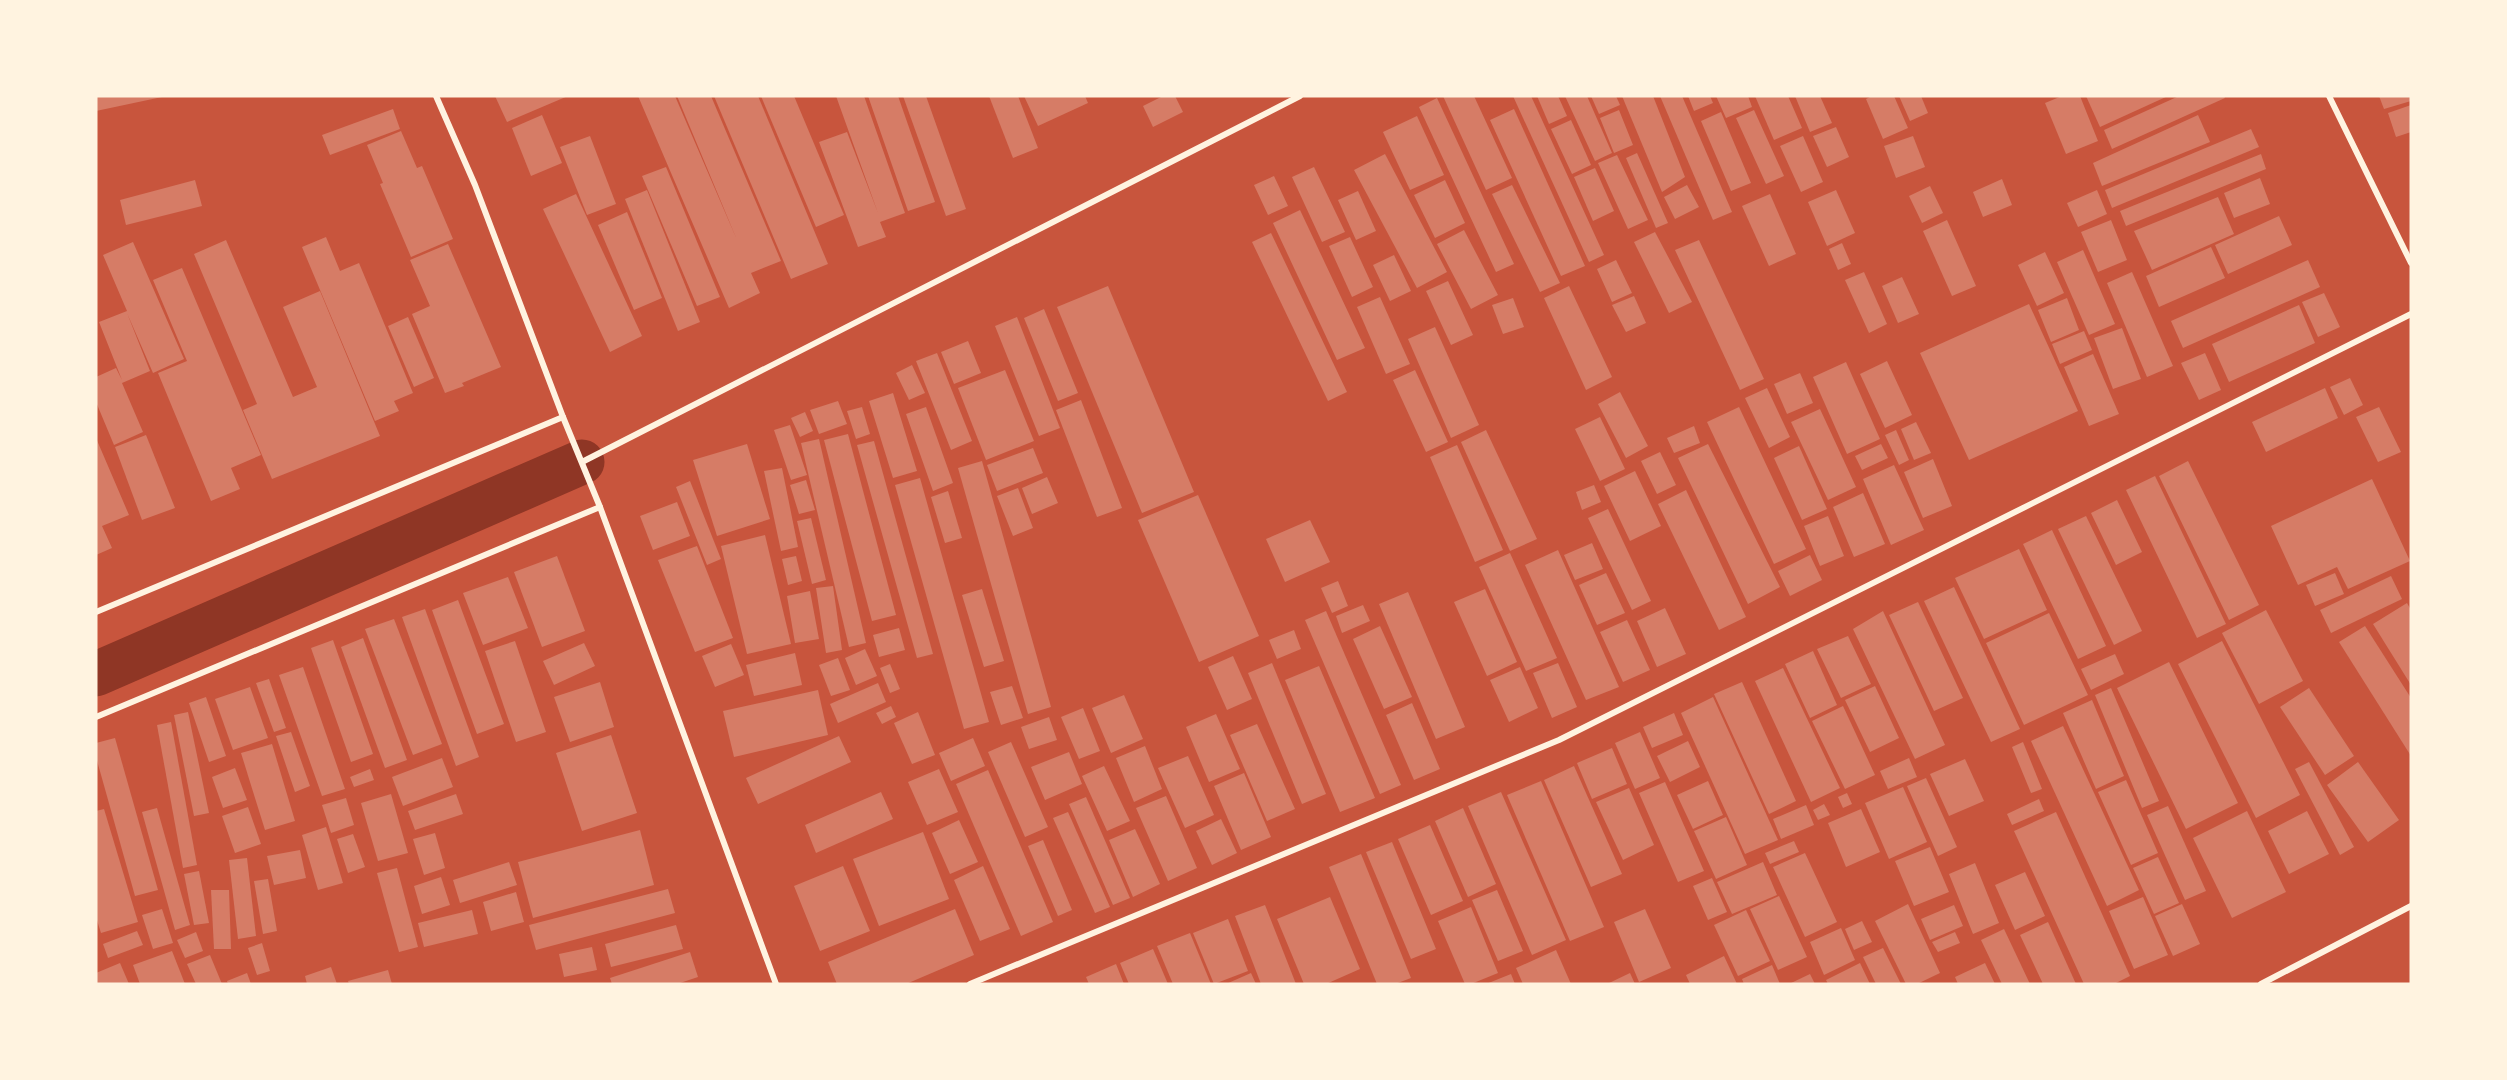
<svg xmlns="http://www.w3.org/2000/svg" width="2507" height="1080" viewBox="0 0 2507 1080" font-family="'Golos Text',sans-serif">
	<rect width="100%" height="100%" fill="#c8553d"/>
	<g fill="none" stroke-linecap="round" stroke-linejoin="round">
		<polyline stroke="#8f3625" stroke-width="45" points="96,674 582,462"/>
	</g>
	<g fill="#d67c66">
		<polygon points="96,96 162,96 162,97 96,111"/>
		<polygon points="495,96 568,96 507,122"/>
		<polygon points="638,96 675,96 737,240 677,96 711,96 781,261 751,273 760,293 729,308"/>
		<polygon points="714,96 758,96 828,264 791,279"/>
		<polygon points="761,96 794,96 844,215 816,227"/>
		<polygon points="836,96 864,96 905,213 880,222 886,237 858,247 819,142 847,132 878,213"/>
		<polygon points="868,96 898,96 935,202 908,211"/>
		<polygon points="903,96 926,96 966,209 946,216"/>
		<polygon points="989,96 1018,96 1038,148 1013,158"/>
		<polygon points="1024,96 1085,96 1088,103 1038,126"/>
		<polygon points="1163,96 1175,96 1183,112 1153,127 1143,106"/>
		<polygon points="1443,96 1474,96 1512,178 1486,190"/>
		<polygon points="1513,96 1531,96 1604,255 1589,262"/>
		<polygon points="1537,96 1558,96 1567,116 1549,124"/>
		<polygon points="1565,96 1587,96 1612,153 1595,161"/>
		<polygon points="1591,96 1616,96 1620,105 1599,114"/>
		<polygon points="1622,96 1653,96 1685,177 1662,192"/>
		<polygon points="1660,96 1682,96 1732,212 1713,220"/>
		<polygon points="1688,96 1710,96 1713,103 1694,111"/>
		<polygon points="1716,96 1748,96 1752,107 1726,118"/>
		<polygon points="1755,96 1788,96 1802,128 1774,140"/>
		<polygon points="1795,96 1820,96 1832,123 1810,132"/>
		<polygon points="1872,96 1894,96 1908,128 1883,139 1866,99"/>
		<polygon points="1899,96 1921,96 1928,113 1910,121"/>
		<polygon points="2062,96 2080,96 2098,141 2066,154 2045,103"/>
		<polygon points="2086,96 2168,96 2100,127"/>
		<polygon points="2179,96 2224,96 2225,98 2112,149 2104,130"/>
		<polygon points="2379,96 2411,96 2411,101 2384,109"/>
		<polygon points="1437,98 1514,264 1496,272 1419,107"/>
		<polygon points="2411,105 2411,132 2396,137 2388,113"/>
		<polygon points="393,109 400,129 330,155 322,135"/>
		<polygon points="1514,109 1585,266 1561,276 1490,120"/>
		<polygon points="1619,110 1633,145 1614,153 1600,118"/>
		<polygon points="1754,110 1784,176 1766,184 1736,118"/>
		<polygon points="1721,112 1751,183 1731,191 1701,121"/>
		<polygon points="542,115 562,163 531,176 512,128"/>
		<polygon points="2198,115 2210,142 2102,186 2093,163"/>
		<polygon points="1417,116 1444,175 1410,190 1383,132"/>
		<polygon points="1571,120 1591,165 1572,174 1551,129"/>
		<polygon points="1836,127 1849,157 1827,167 1813,136"/>
		<polygon points="2251,129 2259,147 2112,208 2105,190"/>
		<polygon points="401,131 417,168 422,166 453,239 411,257 380,184 383,183 367,145"/>
		<polygon points="590,136 616,204 587,215 560,147"/>
		<polygon points="1803,136 1823,182 1801,192 1780,146"/>
		<polygon points="1913,136 1925,167 1896,178 1884,146"/>
		<polygon points="1637,153 1668,223 1656,228 1626,158"/>
		<polygon points="1385,154 1447,272 1417,288 1354,170"/>
		<polygon points="2261,154 2266,169 2126,226 2120,211"/>
		<polygon points="1617,155 1648,220 1628,229 1598,163"/>
		<polygon points="666,167 720,297 697,306 642,176"/>
		<polygon points="1314,167 1345,232 1322,242 1292,177"/>
		<polygon points="1595,168 1614,211 1593,221 1574,177"/>
		<polygon points="1274,176 1288,206 1268,215 1254,185"/>
		<polygon points="2260,178 2270,204 2234,218 2224,193"/>
		<polygon points="2002,179 2012,205 1983,217 1973,192"/>
		<polygon points="195,180 202,206 126,225 120,200"/>
		<polygon points="1445,180 1465,223 1435,238 1414,195"/>
		<polygon points="1512,185 1560,283 1540,292 1492,194"/>
		<polygon points="1687,185 1699,207 1675,219 1664,197"/>
		<polygon points="1930,186 1943,213 1922,223 1909,196"/>
		<polygon points="647,190 700,322 678,331 625,199"/>
		<polygon points="1836,190 1855,233 1827,246 1808,202"/>
		<polygon points="2097,190 2107,214 2078,227 2067,203"/>
		<polygon points="1358,191 1376,231 1356,240 1338,200"/>
		<polygon points="576,194 642,336 610,352 543,209"/>
		<polygon points="1770,194 1796,254 1769,266 1742,206"/>
		<polygon points="2218,197 2234,234 2152,270 2134,231"/>
		<polygon points="1300,210 1365,348 1337,360 1273,223"/>
		<polygon points="627,212 662,298 634,310 598,225"/>
		<polygon points="2279,216 2292,245 2228,274 2215,245"/>
		<polygon points="1947,220 1976,286 1952,296 1923,231"/>
		<polygon points="2111,220 2127,260 2098,272 2081,232"/>
		<polygon points="1464,230 1498,295 1471,309 1437,244"/>
		<polygon points="1655,232 1692,302 1669,313 1634,242"/>
		<polygon points="1271,233 1347,392 1328,401 1252,242"/>
		<polygon points="326,237 340,271 359,263 413,393 394,401 399,411 375,421 302,247"/>
		<polygon points="1350,237 1373,287 1352,297 1329,246"/>
		<polygon points="226,240 293,397 317,387 283,307 320,291 380,436 272,479 243,410 257,404 194,254"/>
		<polygon points="1699,240 1764,379 1740,390 1675,250"/>
		<polygon points="133,242 184,359 153,373 127,313 150,371 122,383 143,432 114,445 96,402 96,377 116,368 122,380 99,322 127,311 103,255"/>
		<polygon points="1842,243 1851,264 1838,270 1829,249"/>
		<polygon points="448,244 501,367 462,383 464,386 445,393 412,314 430,306 410,260"/>
		<polygon points="2211,247 2225,278 2159,307 2146,276"/>
		<polygon points="2083,250 2115,324 2089,335 2057,262"/>
		<polygon points="2045,252 2064,293 2037,306 2018,265"/>
		<polygon points="1394,255 1411,291 1390,301 1373,265"/>
		<polygon points="1616,260 1632,293 1612,302 1597,269"/>
		<polygon points="2308,260 2320,287 2183,348 2171,321"/>
		<polygon points="182,268 261,455 231,468 240,489 211,501 158,373 187,361 153,280"/>
		<polygon points="1864,272 1887,324 1869,333 1845,280"/>
		<polygon points="2132,272 2173,366 2147,377 2107,283"/>
		<polygon points="1902,277 1919,314 1898,323 1882,286"/>
		<polygon points="1448,281 1473,335 1451,345 1426,291"/>
		<polygon points="1108,286 1194,492 1142,513 1057,307"/>
		<polygon points="1569,286 1612,377 1586,390 1544,298"/>
		<polygon points="2324,293 2340,327 2318,337 2302,302"/>
		<polygon points="1634,296 1646,323 1626,332 1612,305"/>
		<polygon points="1380,297 1410,364 1386,374 1357,307"/>
		<polygon points="1513,298 1524,327 1503,334 1492,305"/>
		<polygon points="2067,298 2079,330 2051,342 2038,310"/>
		<polygon points="2029,304 2078,411 1969,460 1920,353"/>
		<polygon points="2299,305 2315,343 2229,382 2212,344"/>
		<polygon points="1044,309 1078,393 1058,401 1024,318"/>
		<polygon points="408,317 434,378 414,387 388,326"/>
		<polygon points="1017,317 1060,428 1039,436 995,326"/>
		<polygon points="1435,327 1479,425 1451,438 1408,339"/>
		<polygon points="2122,328 2141,379 2113,389 2094,338"/>
		<polygon points="2084,331 2092,350 2060,364 2052,344"/>
		<polygon points="968,341 981,373 954,384 941,352"/>
		<polygon points="937,353 972,441 951,450 916,361"/>
		<polygon points="2205,353 2221,390 2199,400 2181,363"/>
		<polygon points="2093,354 2119,414 2089,426 2064,367"/>
		<polygon points="1887,361 1912,415 1885,428 1860,374"/>
		<polygon points="1846,362 1880,439 1847,454 1813,377"/>
		<polygon points="912,365 925,393 909,400 896,373"/>
		<polygon points="1005,370 1034,441 986,460 958,388"/>
		<polygon points="1415,370 1448,442 1426,452 1393,380"/>
		<polygon points="1800,373 1813,403 1787,414 1774,384"/>
		<polygon points="2350,378 2363,405 2344,415 2330,387"/>
		<polygon points="1767,388 1790,437 1769,448 1745,398"/>
		<polygon points="2325,388 2338,418 2266,452 2252,422"/>
		<polygon points="1620,392 1648,446 1626,458 1598,404"/>
		<polygon points="893,393 917,471 893,478 869,401"/>
		<polygon points="1081,400 1122,508 1097,517 1056,410"/>
		<polygon points="838,401 847,424 819,434 810,410"/>
		<polygon points="862,407 870,434 856,439 847,411"/>
		<polygon points="926,407 953,483 933,491 906,414"/>
		<polygon points="1739,407 1806,549 1774,564 1707,422"/>
		<polygon points="2379,407 2401,452 2378,462 2356,417"/>
		<polygon points="1820,409 1856,487 1828,500 1791,422"/>
		<polygon points="805,412 813,431 800,437 791,418"/>
		<polygon points="1600,417 1625,469 1600,481 1575,429"/>
		<polygon points="1916,422 1931,453 1914,460 1901,429"/>
		<polygon points="790,425 807,475 791,480 774,430"/>
		<polygon points="1694,426 1700,443 1674,453 1667,438"/>
		<polygon points="1486,430 1537,539 1510,551 1461,442"/>
		<polygon points="1896,430 1909,460 1899,465 1885,435"/>
		<polygon points="848,434 896,615 872,621 824,440"/>
		<polygon points="146,435 175,508 142,520 115,447"/>
		<polygon points="96,438 129,515 102,526 112,548 96,555"/>
		<polygon points="819,439 866,643 849,647 801,443"/>
		<polygon points="874,441 933,654 917,658 857,445"/>
		<polygon points="747,444 770,519 717,536 693,460"/>
		<polygon points="1708,444 1780,587 1748,604 1678,458"/>
		<polygon points="1881,444 1888,458 1862,470 1855,456"/>
		<polygon points="1457,445 1503,550 1475,562 1430,457"/>
		<polygon points="1799,446 1827,509 1802,520 1774,458"/>
		<polygon points="1033,448 1043,473 997,491 987,465"/>
		<polygon points="1660,452 1676,485 1657,494 1641,461"/>
		<polygon points="1933,459 1952,506 1923,518 1904,472"/>
		<polygon points="982,461 1051,707 1028,714 958,468"/>
		<polygon points="2188,461 2259,605 2229,620 2159,476"/>
		<polygon points="1894,465 1924,530 1891,545 1863,479"/>
		<polygon points="782,468 798,547 781,551 764,471"/>
		<polygon points="1635,471 1661,526 1630,541 1604,486"/>
		<polygon points="2155,476 2226,624 2197,638 2126,490"/>
		<polygon points="1047,477 1058,503 1032,514 1022,488"/>
		<polygon points="920,478 989,722 964,729 895,485"/>
		<polygon points="2372,479 2410,561 2348,589 2337,567 2298,585 2271,526"/>
		<polygon points="806,480 815,510 799,514 790,485"/>
		<polygon points="690,481 721,559 707,565 676,487"/>
		<polygon points="1594,485 1601,502 1582,510 1576,492"/>
		<polygon points="1018,488 1033,528 1013,536 997,496"/>
		<polygon points="1686,490 1746,617 1719,630 1658,504"/>
		<polygon points="948,491 962,538 945,543 931,497"/>
		<polygon points="1863,493 1885,544 1854,557 1833,507"/>
		<polygon points="1198,495 1259,636 1199,662 1138,520"/>
		<polygon points="2117,500 2142,552 2116,565 2091,513"/>
		<polygon points="677,502 690,536 653,550 640,516"/>
		<polygon points="1608,509 1651,601 1632,610 1588,518"/>
		<polygon points="1828,516 1844,556 1820,566 1804,526"/>
		<polygon points="2086,516 2142,631 2114,645 2058,529"/>
		<polygon points="811,518 826,580 812,584 797,521"/>
		<polygon points="1310,520 1330,562 1285,582 1266,539"/>
		<polygon points="2052,530 2106,646 2078,659 2023,544"/>
		<polygon points="765,535 791,644 747,654 721,546"/>
		<polygon points="1592,543 1603,569 1575,580 1564,555"/>
		<polygon points="697,546 733,638 695,652 658,560"/>
		<polygon points="2019,549 2047,610 1984,639 1955,578"/>
		<polygon points="1558,550 1619,687 1586,700 1525,565"/>
		<polygon points="1510,553 1557,658 1526,671 1479,567"/>
		<polygon points="1810,555 1822,580 1790,596 1778,571"/>
		<polygon points="557,556 585,631 542,647 514,572"/>
		<polygon points="796,556 802,581 788,585 782,559"/>
		<polygon points="1606,573 1625,613 1597,625 1579,585"/>
		<polygon points="2335,573 2344,594 2315,606 2306,585"/>
		<polygon points="2391,576 2402,599 2331,633 2320,610"/>
		<polygon points="508,577 528,628 483,645 463,593"/>
		<polygon points="1338,581 1348,606 1332,613 1321,588"/>
		<polygon points="833,586 842,650 826,653 816,588"/>
		<polygon points="1954,587 2020,729 1991,742 1924,601"/>
		<polygon points="982,589 1004,661 984,667 962,595"/>
		<polygon points="1485,589 1517,662 1487,676 1454,602"/>
		<polygon points="810,591 819,639 795,643 787,596"/>
		<polygon points="1408,592 1465,727 1436,739 1379,604"/>
		<polygon points="458,600 504,724 477,734 432,610"/>
		<polygon points="1918,602 1963,698 1934,711 1889,615"/>
		<polygon points="2407,603 2411,610 2411,685 2373,624"/>
		<polygon points="1363,605 1370,621 1342,633 1336,616"/>
		<polygon points="1665,608 1686,654 1657,667 1637,621"/>
		<polygon points="425,609 479,757 456,766 402,617"/>
		<polygon points="2266,610 2303,681 2259,704 2222,633"/>
		<polygon points="1326,611 1401,785 1380,794 1305,620"/>
		<polygon points="1883,611 1945,745 1915,759 1853,629"/>
		<polygon points="2049,613 2088,695 2024,725 1986,643"/>
		<polygon points="394,619 442,744 413,755 365,629"/>
		<polygon points="1627,620 1650,670 1623,682 1600,632"/>
		<polygon points="1380,626 1412,697 1384,709 1353,639"/>
		<polygon points="2365,626 2411,698 2411,756 2339,642"/>
		<polygon points="899,628 905,650 879,657 873,635"/>
		<polygon points="1294,630 1301,649 1277,659 1269,640"/>
		<polygon points="1848,636 1871,684 1841,698 1817,649"/>
		<polygon points="363,638 407,760 385,768 341,647"/>
		<polygon points="333,640 373,754 351,762 311,648"/>
		<polygon points="515,641 546,732 516,742 485,651"/>
		<polygon points="2222,641 2300,795 2256,818 2178,664"/>
		<polygon points="584,643 595,666 554,685 543,661"/>
		<polygon points="731,644 744,675 715,687 702,656"/>
		<polygon points="865,649 877,676 856,685 845,658"/>
		<polygon points="1813,651 1837,705 1810,718 1785,664"/>
		<polygon points="795,653 802,685 754,696 746,665"/>
		<polygon points="2115,654 2124,674 2091,690 2081,669"/>
		<polygon points="1233,656 1252,699 1227,710 1208,667"/>
		<polygon points="838,658 850,690 831,696 819,665"/>
		<polygon points="2169,662 2238,803 2186,829 2117,688"/>
		<polygon points="1272,663 1326,794 1302,804 1248,673"/>
		<polygon points="1558,663 1577,707 1552,718 1533,673"/>
		<polygon points="890,664 900,689 890,693 880,668"/>
		<polygon points="1319,666 1375,798 1340,812 1285,680"/>
		<polygon points="303,667 345,789 322,796 279,675"/>
		<polygon points="1520,667 1538,708 1509,722 1490,680"/>
		<polygon points="1783,668 1840,788 1811,802 1755,681"/>
		<polygon points="269,679 286,728 274,732 256,683"/>
		<polygon points="600,682 614,727 570,742 554,697"/>
		<polygon points="1742,682 1796,801 1769,814 1714,694"/>
		<polygon points="878,683 886,702 838,723 830,704"/>
		<polygon points="1012,686 1023,718 1001,725 990,692"/>
		<polygon points="1875,686 1899,738 1870,752 1845,700"/>
		<polygon points="250,687 268,738 233,750 215,699"/>
		<polygon points="2111,688 2159,801 2142,808 2095,695"/>
		<polygon points="2309,688 2354,756 2325,775 2280,707"/>
		<polygon points="818,690 828,735 734,757 723,711"/>
		<polygon points="1124,695 1143,739 1111,753 1092,708"/>
		<polygon points="206,697 226,756 209,762 189,703"/>
		<polygon points="1713,697 1778,840 1745,854 1681,713"/>
		<polygon points="2092,700 2124,776 2096,789 2063,713"/>
		<polygon points="1412,703 1440,769 1414,780 1386,715"/>
		<polygon points="891,706 896,717 882,724 876,713"/>
		<polygon points="1843,706 1875,775 1845,789 1812,721"/>
		<polygon points="1083,708 1100,751 1079,759 1061,717"/>
		<polygon points="188,712 209,813 194,816 174,715"/>
		<polygon points="918,712 935,755 912,764 894,723"/>
		<polygon points="1674,713 1683,735 1652,748 1643,727"/>
		<polygon points="1216,714 1240,769 1209,782 1186,727"/>
		<polygon points="1049,717 1057,740 1029,749 1021,727"/>
		<polygon points="171,722 197,865 183,868 157,725"/>
		<polygon points="1257,724 1295,809 1267,821 1230,735"/>
		<polygon points="2063,726 2139,890 2107,906 2031,741"/>
		<polygon points="291,732 310,786 295,792 276,736"/>
		<polygon points="1640,732 1660,778 1635,789 1615,743"/>
		<polygon points="611,735 637,813 582,831 556,753"/>
		<polygon points="839,736 851,762 758,804 746,778"/>
		<polygon points="115,738 158,890 135,896 96,757 96,743"/>
		<polygon points="973,738 985,766 951,781 939,753"/>
		<polygon points="1688,741 1700,767 1670,782 1657,756"/>
		<polygon points="1011,742 1048,827 1025,837 988,752"/>
		<polygon points="2023,742 2042,789 2031,793 2012,747"/>
		<polygon points="272,744 295,821 265,830 241,753"/>
		<polygon points="1145,746 1162,789 1134,802 1116,758"/>
		<polygon points="1612,748 1627,784 1592,799 1577,763"/>
		<polygon points="1069,752 1082,784 1045,800 1031,767"/>
		<polygon points="1188,756 1214,815 1185,828 1158,768"/>
		<polygon points="442,758 453,787 403,806 392,777"/>
		<polygon points="1909,758 1917,777 1888,789 1880,771"/>
		<polygon points="1965,759 1984,801 1949,816 1930,774"/>
		<polygon points="2309,762 2354,847 2340,855 2295,769"/>
		<polygon points="2358,762 2399,820 2368,842 2327,785"/>
		<polygon points="1104,766 1130,821 1107,831 1082,776"/>
		<polygon points="1574,766 1622,874 1591,887 1544,780"/>
		<polygon points="235,768 247,800 223,808 212,777"/>
		<polygon points="370,769 374,780 354,787 350,777"/>
		<polygon points="939,769 958,812 927,825 908,782"/>
		<polygon points="988,770 1053,922 1021,936 956,784"/>
		<polygon points="1244,773 1271,837 1241,850 1214,786"/>
		<polygon points="1926,778 1957,847 1938,856 1907,786"/>
		<polygon points="2126,780 2158,853 2131,865 2098,792"/>
		<polygon points="1541,781 1604,927 1570,941 1507,795"/>
		<polygon points="1708,781 1723,815 1693,829 1677,795"/>
		<polygon points="1665,782 1704,871 1678,882 1639,793"/>
		<polygon points="1903,787 1927,842 1889,859 1865,803"/>
		<polygon points="1629,788 1654,845 1623,860 1596,802"/>
		<polygon points="881,792 893,819 816,853 805,825"/>
		<polygon points="1501,792 1566,940 1532,955 1468,806"/>
		<polygon points="1847,793 1852,804 1843,808 1838,797"/>
		<polygon points="391,794 408,853 378,861 361,803"/>
		<polygon points="456,794 463,814 415,830 408,811"/>
		<polygon points="1166,796 1197,868 1168,881 1136,808"/>
		<polygon points="1086,797 1130,898 1113,905 1069,804"/>
		<polygon points="346,798 354,825 331,833 322,805"/>
		<polygon points="2039,799 2044,811 2012,825 2007,814"/>
		<polygon points="1824,804 1830,815 1818,820 1813,810"/>
		<polygon points="1806,805 1814,825 1781,839 1773,819"/>
		<polygon points="2168,806 2206,891 2185,900 2147,815"/>
		<polygon points="248,807 261,844 235,853 222,816"/>
		<polygon points="157,808 190,925 175,930 142,812"/>
		<polygon points="1463,808 1496,884 1468,897 1435,821"/>
		<polygon points="104,809 138,922 101,933 96,917 96,811"/>
		<polygon points="1861,809 1880,852 1846,867 1828,823"/>
		<polygon points="2247,811 2286,892 2232,918 2193,838"/>
		<polygon points="2307,811 2329,854 2289,874 2268,831"/>
		<polygon points="1068,812 1110,907 1095,913 1053,818"/>
		<polygon points="2056,812 2130,976 2114,984 2084,984 2014,831"/>
		<polygon points="1726,817 1747,865 1716,879 1694,831"/>
		<polygon points="1221,819 1237,853 1212,865 1196,831"/>
		<polygon points="959,820 978,862 950,874 932,833"/>
		<polygon points="1430,825 1463,901 1431,915 1398,839"/>
		<polygon points="326,827 343,883 318,890 302,835"/>
		<polygon points="1135,829 1160,884 1133,897 1109,840"/>
		<polygon points="640,830 654,885 533,918 518,862"/>
		<polygon points="923,832 949,899 879,926 853,859"/>
		<polygon points="435,833 445,868 424,875 413,839"/>
		<polygon points="353,834 365,867 348,873 337,839"/>
		<polygon points="1043,840 1072,910 1058,916 1028,846"/>
		<polygon points="1794,841 1799,852 1770,864 1765,853"/>
		<polygon points="1392,842 1436,949 1411,959 1366,852"/>
		<polygon points="1930,847 1949,892 1914,906 1895,861"/>
		<polygon points="300,850 306,878 274,885 267,856"/>
		<polygon points="1805,853 1837,922 1805,937 1773,867"/>
		<polygon points="1361,854 1411,978 1395,984 1377,984 1329,867"/>
		<polygon points="2158,857 2179,903 2154,914 2133,868"/>
		<polygon points="247,858 256,936 238,939 229,860"/>
		<polygon points="509,862 517,885 460,903 453,880"/>
		<polygon points="1763,862 1777,895 1732,914 1717,882"/>
		<polygon points="1975,863 1999,923 1973,934 1949,874"/>
		<polygon points="843,866 870,931 820,951 794,886"/>
		<polygon points="983,866 1010,929 980,941 954,880"/>
		<polygon points="397,868 418,947 399,952 377,873"/>
		<polygon points="199,871 209,923 194,925 184,874"/>
		<polygon points="2025,872 2045,916 2015,930 1995,885"/>
		<polygon points="441,877 450,905 422,914 414,886"/>
		<polygon points="1712,878 1727,912 1708,920 1693,886"/>
		<polygon points="268,879 277,931 263,934 254,881"/>
		<polygon points="668,889 675,913 536,950 529,925"/>
		<polygon points="211,890 229,890 231,949 214,949"/>
		<polygon points="1497,890 1523,951 1498,961 1472,900"/>
		<polygon points="516,892 524,922 491,931 483,902"/>
		<polygon points="1779,896 1807,957 1778,970 1750,909"/>
		<polygon points="1330,897 1360,969 1326,984 1304,984 1277,919"/>
		<polygon points="2143,897 2168,955 2134,969 2109,911"/>
		<polygon points="1908,904 1940,973 1917,984 1906,984 1875,921"/>
		<polygon points="2182,904 2200,944 2173,956 2155,916"/>
		<polygon points="1265,905 1296,984 1261,984 1235,916"/>
		<polygon points="1954,905 1963,926 1930,940 1921,919"/>
		<polygon points="1471,907 1498,973 1471,984 1465,984 1438,921"/>
		<polygon points="162,909 173,943 153,949 142,915"/>
		<polygon points="955,909 974,955 906,984 837,984 828,962"/>
		<polygon points="1645,909 1671,968 1639,982 1614,922"/>
		<polygon points="472,910 478,934 424,947 418,923"/>
		<polygon points="1746,910 1770,961 1738,976 1714,925"/>
		<polygon points="1228,919 1248,971 1214,984 1193,933"/>
		<polygon points="1862,921 1872,942 1854,950 1845,929"/>
		<polygon points="2048,922 2076,984 2043,984 2020,935"/>
		<polygon points="676,925 683,949 611,967 605,944"/>
		<polygon points="1841,928 1855,960 1824,975 1810,942"/>
		<polygon points="2004,929 2030,984 2002,984 1981,940"/>
		<polygon points="137,931 143,945 108,958 103,944"/>
		<polygon points="196,932 203,951 185,958 177,940"/>
		<polygon points="1955,932 1960,943 1938,952 1932,942"/>
		<polygon points="1190,933 1211,984 1173,984 1157,946"/>
		<polygon points="262,943 270,971 257,975 248,948"/>
		<polygon points="592,947 597,970 564,977 559,954"/>
		<polygon points="1883,948 1901,984 1876,984 1863,957"/>
		<polygon points="1153,949 1168,984 1129,984 1120,963"/>
		<polygon points="1556,950 1571,984 1523,984 1516,968"/>
		<polygon points="172,951 185,984 140,984 133,965"/>
		<polygon points="690,952 698,977 677,984 612,984 610,978"/>
		<polygon points="210,955 222,984 196,984 187,964"/>
		<polygon points="1724,956 1737,984 1690,984 1686,975"/>
		<polygon points="120,963 129,984 96,984 96,973"/>
		<polygon points="1860,963 1870,984 1828,984 1826,980"/>
		<polygon points="1985,963 1995,984 1958,984 1955,977"/>
		<polygon points="1116,964 1124,984 1089,984 1086,977"/>
		<polygon points="1772,965 1780,984 1744,984 1742,979"/>
		<polygon points="331,967 337,984 307,984 305,976"/>
		<polygon points="388,970 392,984 349,984 348,981"/>
		<polygon points="247,973 251,984 228,984 227,981"/>
		<polygon points="1251,973 1256,984 1226,984"/>
		<polygon points="1630,973 1635,984 1607,984"/>
		<polygon points="1511,974 1515,984 1486,984"/>
		<polygon points="1810,974 1815,984 1789,984"/>
	</g>
	<g fill="none" stroke-linecap="round" stroke-linejoin="round">
		<g stroke="#fff3e0" stroke-width="6">
			<polyline points="436,96 475,185 563,417 600,507 776,984"/>
			<polyline points="2329,96 2411,263"/>
			<polyline points="582,462 1300,96"/>
			<polyline points="96,612 563,417"/>
			<polyline points="96,717 600,507"/>
			<polyline points="970,984 1559,740 2411,314"/>
			<polyline points="2261,984 2411,906"/>
		</g>
	</g>
	<rect width="2507" height="1080" fill="none" stroke="#fff3e0" stroke-width="195"/>
</svg>
